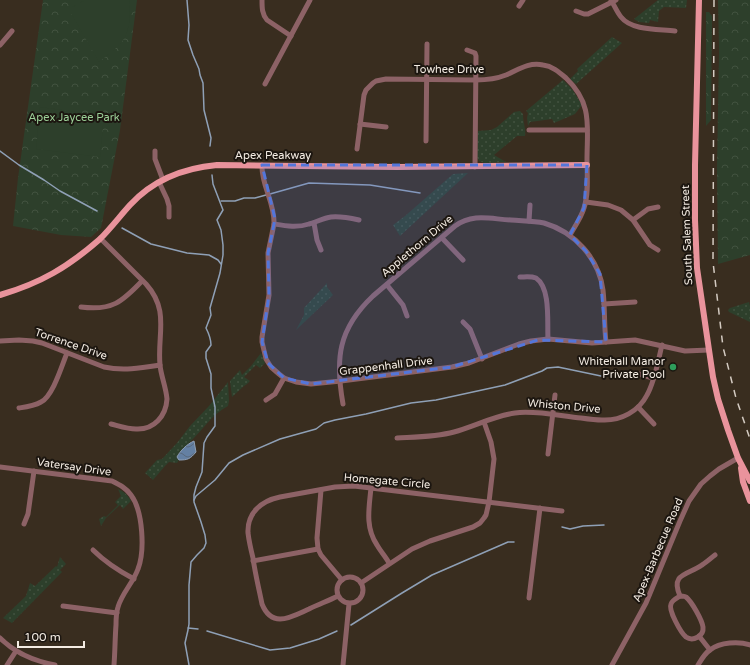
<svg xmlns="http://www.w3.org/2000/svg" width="750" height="665" viewBox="0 0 750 665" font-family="'Varela Round',sans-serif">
	<defs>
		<pattern id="grass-dots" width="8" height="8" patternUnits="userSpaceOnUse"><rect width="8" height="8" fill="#2d3f2b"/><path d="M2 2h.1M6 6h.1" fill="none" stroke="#42523f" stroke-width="1.8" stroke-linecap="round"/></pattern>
		<pattern id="forest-crowns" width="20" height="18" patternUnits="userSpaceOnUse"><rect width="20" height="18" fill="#2d3f2b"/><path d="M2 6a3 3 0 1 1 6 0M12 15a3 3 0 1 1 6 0" fill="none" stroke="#42523f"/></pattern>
		<pattern id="water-waves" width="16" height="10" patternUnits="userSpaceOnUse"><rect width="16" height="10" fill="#6480a3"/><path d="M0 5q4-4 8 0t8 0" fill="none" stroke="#59697d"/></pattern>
	</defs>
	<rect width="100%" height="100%" fill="#392d1f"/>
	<g fill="url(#grass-dots)">
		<polygon points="658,0 687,0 686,8 664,7 659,11 658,22 650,20 649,23 639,22 634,19"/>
		<polygon points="612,37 622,43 576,84 570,79 578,71 577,69"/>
		<polygon points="563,80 572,89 582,105 575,114 554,123 552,119 530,122 528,126 527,118 528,113 526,111"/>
		<path d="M520 111 523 114C523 123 526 127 525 136H517L494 155 506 162 485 163 479 161 477 157 478 131 491 130 497 127 514 112Z"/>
		<polygon points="468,173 400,236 393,225 405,216 453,174"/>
		<polygon points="327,283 327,287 333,295 296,330 304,315 304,308"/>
		<polygon points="749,302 750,306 750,322 729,312 728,310 730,308"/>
		<polygon points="261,353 265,363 260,368 256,365 244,377 250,381 247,384 244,386 232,397 230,381 240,370 242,375 251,366"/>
		<path d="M228 382 229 401 228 406C212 414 202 431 189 443 184 448 179 451 177 457L179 460 177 463 169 462 165 466 153 480 145 473 157 460 162 459 177 443 190 426 209 406Z"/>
		<path d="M118 489C125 492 128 496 131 501L123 509 120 505 106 518 101 526 99 519 104 516 106 517 118 505 115 502 121 496Z"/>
		<polygon points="60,557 66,564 60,570 62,572 12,623 3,618 26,596 30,583 35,586 56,566 57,567"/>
	</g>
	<g fill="url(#forest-crowns)">
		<polygon points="43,0 137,0 120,130 101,228 91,237 61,235 13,226 18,178"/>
		<polygon points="718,0 750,0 750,255 718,264 717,169 719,51"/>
		<polygon points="706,12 709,12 712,16 711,120 706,126"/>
	</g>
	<g fill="#2d3f2b">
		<path d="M85 0H129C131 13 130 33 121 43 115 50 106 56 99 62L71 13V8Z"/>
		<polygon points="40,107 104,116 100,157 36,149"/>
	</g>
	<path fill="url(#water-waves)" stroke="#8fa0b6" d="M194 441 196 452C190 459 188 460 179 460L177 457C180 451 187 444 194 441Z"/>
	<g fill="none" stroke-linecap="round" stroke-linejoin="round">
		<g stroke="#8fa0b6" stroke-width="1.5">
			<polyline points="187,0 189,25 188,40 193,55 199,69 200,75 203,83 204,110 211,138 210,146"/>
			<polyline points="0,151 19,165 44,180 60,191 97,211"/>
			<polyline points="270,194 309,183 370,185 420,193"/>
			<polyline points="221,201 235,201 244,198 255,198 266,195"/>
			<polyline points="122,228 151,244 187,253 209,255 218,260 221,264"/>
			<polyline points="194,500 196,496 215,480 229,463 243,455 280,439 316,429 324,423 335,420 366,414 411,403 436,400 505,385 542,371 547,368 558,367 601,376"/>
			<polyline points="562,527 570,529 583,526 604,525"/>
			<polyline points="351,625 402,593 432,575 508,542 514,542"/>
			<polyline points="188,628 198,629"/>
			<polyline points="207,631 270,650 290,648 319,639 337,631"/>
			<path d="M189 665 185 643 188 630 189 624V585L191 562 197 555 204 548 206 543 205 535 201 522 194 502V495L196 487 202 472 204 443 207 437 215 426V407L211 388V374L206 358V352L211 345C211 338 209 334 206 328L211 315 210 308 220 273 223 255V245L221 230 217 220 223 210 213 184 212 175"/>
		</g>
		<g stroke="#8d6266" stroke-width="5">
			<path d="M262 0C262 8 262 14 267 20L291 36"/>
			<path d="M611 0C614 5 617 12 621 17 632 31 659 29 675 31"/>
			<polyline points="519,6 523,0"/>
			<polyline points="576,11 584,14 588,14 616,0"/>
			<polyline points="0,45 12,31"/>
			<polyline points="467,50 475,53 476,56 475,167"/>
			<polyline points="265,84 310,0"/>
			<polyline points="360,124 386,127"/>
			<polyline points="529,130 587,130"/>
			<polyline points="426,141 427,44"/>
			<path d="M357 149 364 95 366 90 373 83 376 81 386 79 476 80C486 80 496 79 506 75 518 70 528 62 543 65 552 66 559 72 566 78 593 104 587 126 587 160 587 175 589 193 584 208 581 218 575 226 570 235"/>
			<polyline points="155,151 155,159 163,180"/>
			<path d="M262 165C261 185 275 203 274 224L268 253 269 295 262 337V342L266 359 271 367 279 374 284 378 296 382 311 384 341 381 452 367 469 363 519 344 531 341 548 339 592 343 635 340 685 351 709 350"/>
			<polyline points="159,182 167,199 169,206 169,217"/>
			<polyline points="586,202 608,205 621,210 633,220 650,245 658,250"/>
			<polyline points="633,220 648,209 658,207"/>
			<polyline points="529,221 530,205"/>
			<polyline points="314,223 317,240 321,250"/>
			<path d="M274 224C286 226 297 228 309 224 317 222 323 218 331 217 340 216 350 218 359 220"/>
			<path d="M100 238 146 284C170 311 157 334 160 365 161 376 166 387 167 399 166 416 154 430 136 429 128 429 119 426 111 424"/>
			<polyline points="442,238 463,260"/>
			<path d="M520 277C525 277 531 276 536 278 551 288 547 323 548 339"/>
			<polyline points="387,285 403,305 407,316"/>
			<polyline points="604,304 635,302"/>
			<path d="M81 307C112 311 122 302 142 281"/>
			<polyline points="463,322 470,329 482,359"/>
			<path d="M0 341 19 340 33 341 42 343 104 367C123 371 141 368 160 365"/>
			<polyline points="635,373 653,378"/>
			<polyline points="266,400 275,394 284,378"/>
			<path d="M343 404C335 359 338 329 373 296L455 226C473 213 490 219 511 220 522 221 533 221 544 223 575 232 599 259 603 290 605 308 604 325 606 342"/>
			<polyline points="638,407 654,424"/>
			<path d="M19 408C26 407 34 406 41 402 53 396 62 365 67 353"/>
			<path d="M397 438C416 437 436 437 454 432 475 426 494 416 515 413 534 410 561 416 581 418 588 419 595 420 602 420 621 421 639 411 647 395 655 381 658 361 662 345"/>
			<polyline points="548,454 555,395"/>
			<path d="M0 467 112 481C120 485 126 488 131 495 143 511 145 551 138 569 133 583 122 593 118 607 116 613 116 619 116 625 115 638 115 652 114 665"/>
			<path d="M371 488C369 508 365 527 377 545 381 552 386 557 389 563"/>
			<polyline points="321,490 317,538 318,549 321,555 342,580"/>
			<polyline points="24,524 28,514 34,471"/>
			<path d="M93 550C105 562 119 571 134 579"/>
			<polyline points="253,561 318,549"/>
			<circle cx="350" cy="590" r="13"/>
			<polyline points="361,583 412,549 430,541 473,527 480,523 484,518 486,515 489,502 494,459 491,442 484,422"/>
			<path d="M338 596C328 601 319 604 309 609 291 617 272 629 262 604 259 589 255 573 253 558 251 550 249 541 248 533 247 513 261 501 280 497L335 487 354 486 562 511"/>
			<path d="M680 596C684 596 683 596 686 597 692 602 702 620 703 627 704 636 693 642 686 637 681 633 668 610 671 604 672 600 677 598 680 596Z"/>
			<path d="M680 596C670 573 688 575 702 565 707 562 711 558 715 555"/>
			<polyline points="529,598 540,508"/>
			<polyline points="63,606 117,613"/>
			<polyline points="699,636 710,650"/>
			<path d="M0 638C15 653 34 661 55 665"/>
			<polyline points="7,665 16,651"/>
			<polyline points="343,665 349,604"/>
			<polyline points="612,665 646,603 680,521 689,501 701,484 710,476 719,469 738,458"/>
			<path d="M698 665C701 660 705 653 710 650 720 642 739 641 750 645"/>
		</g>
		<g stroke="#e9939c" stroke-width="6">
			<polyline points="699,0 695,165 695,220 697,268 709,350 713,377 718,399 728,430 738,458 750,481"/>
			<path d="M0 295C41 283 68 267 100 239 111 228 120 216 130 205 153 180 184 168 217 165L397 167 587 165"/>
			<polyline points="741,468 743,482 750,501"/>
		</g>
		<polyline stroke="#d4cbc2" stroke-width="1.5" stroke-dasharray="7 7" stroke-linecap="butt" points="714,0 713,262 723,347 736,398 750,439"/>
	</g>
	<path fill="#5376db" fill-opacity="0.2" stroke="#5376db" stroke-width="3" stroke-dasharray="8 5" stroke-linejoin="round" d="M262 165H587L584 208 570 235 586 251 600 274 606 342 538 340 452 367 311 384 284 378 268 363 262 342 269 295 268 253 275 219Z"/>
	<circle fill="#2e9e5b" stroke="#1c1610" stroke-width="1.5" cx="673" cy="367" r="4"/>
	<g text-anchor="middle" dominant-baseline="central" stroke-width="4" stroke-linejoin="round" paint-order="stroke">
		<g font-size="11" fill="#f4ece3" stroke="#1c1610">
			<text x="449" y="69">Towhee Drive</text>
			<text x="273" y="155">Apex Peakway</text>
			<text transform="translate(687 235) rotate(-92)">South Salem Street</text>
			<text transform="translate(417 246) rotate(-40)">Applethorn Drive</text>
			<text transform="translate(71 344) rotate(19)">Torrence Drive</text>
			<text transform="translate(386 366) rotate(-7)">Grappenhall Drive</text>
			<text transform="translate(564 406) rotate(5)">Whiston Drive</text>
			<text transform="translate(74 467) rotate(8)">Vatersay Drive</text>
			<text transform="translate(387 481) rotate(5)">Homegate Circle</text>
			<text transform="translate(658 550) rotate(-67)">Apex-Barbecue Road</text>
		</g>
		<g font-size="11" fill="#9bce97" stroke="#1c1610">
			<text x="74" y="117">Apex Jaycee Park</text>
		</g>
		<g font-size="11" fill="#f4ece3" stroke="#1c1610" text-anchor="end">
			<text x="665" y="361">Whitehall Manor<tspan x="665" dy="13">Private Pool</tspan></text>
		</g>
	</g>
	<path d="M18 641v6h66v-6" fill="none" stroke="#f4ece3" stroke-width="2"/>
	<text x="24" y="641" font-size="12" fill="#f4ece3" stroke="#1c1610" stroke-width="3" paint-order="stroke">100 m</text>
</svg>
